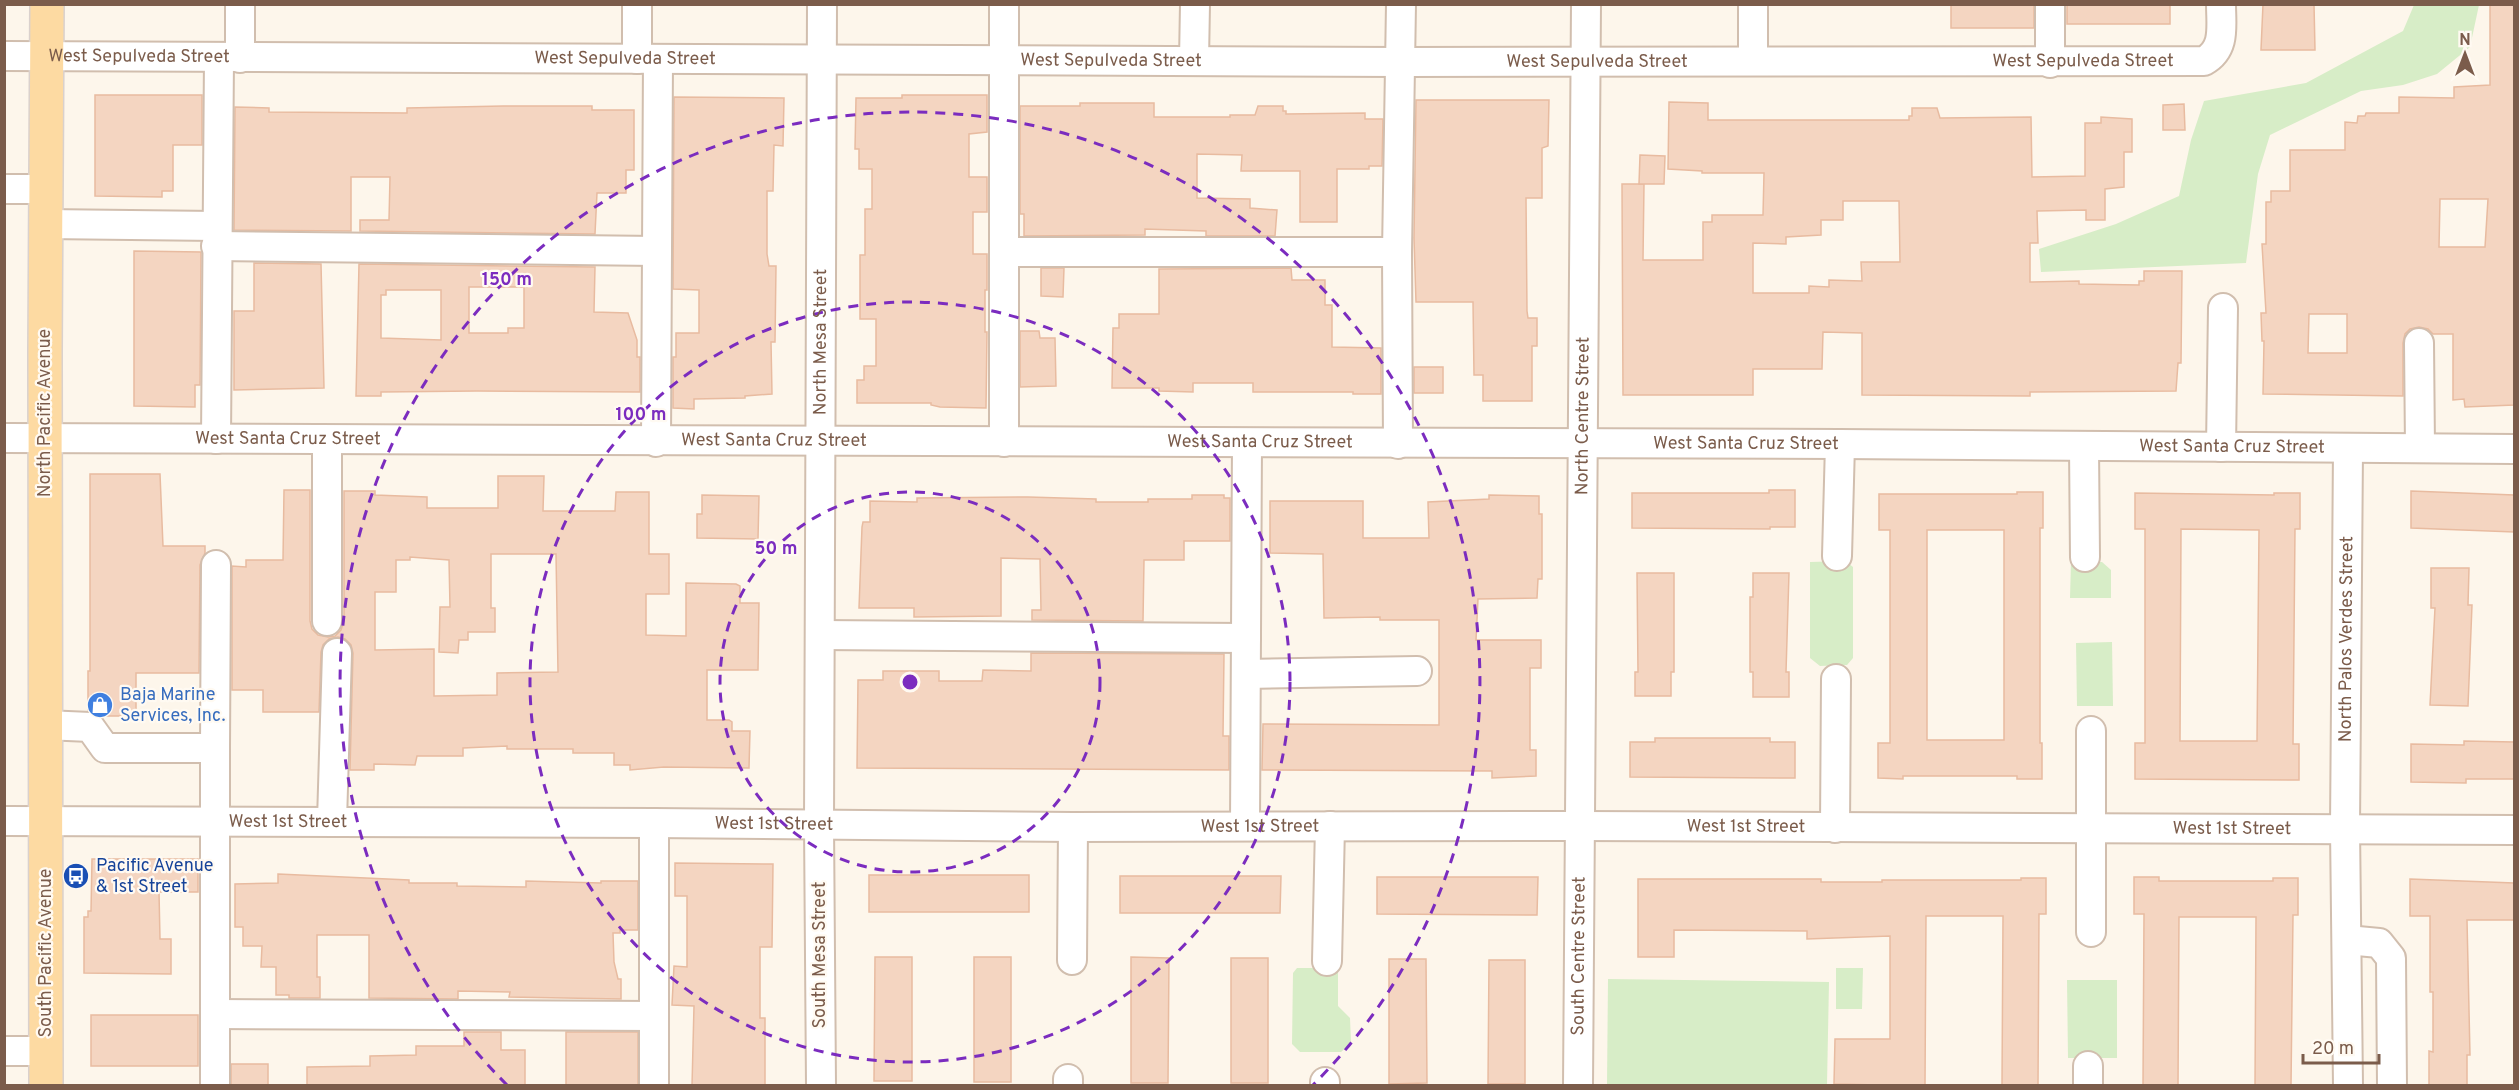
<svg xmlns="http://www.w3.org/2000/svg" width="2519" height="1090" viewBox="0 0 2519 1090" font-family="Overpass,sans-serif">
	<rect width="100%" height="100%" fill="#fdf6eb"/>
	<g fill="#d7edc7">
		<polygon points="2414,5 2479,5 2470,47 2437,74 2403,85 2361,91 2270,135 2258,174 2246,263 2041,272 2039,249 2116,224 2179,196 2191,140 2204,101 2306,83 2403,31"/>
		<polygon points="1845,561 1853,567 1853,658 1847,665 1820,666 1810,658 1810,562"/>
		<polygon points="2071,562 2102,562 2111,570 2111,598 2070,598"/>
		<polygon points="2112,642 2113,706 2077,706 2076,643"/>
		<polygon points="1297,968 1338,968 1338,1006 1350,1018 1351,1043 1341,1052 1300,1052 1292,1044 1293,973"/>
		<polygon points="1836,968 1863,968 1862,1009 1836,1009"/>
		<polygon points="1608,979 1829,982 1827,1085 1607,1085"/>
		<polygon points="2067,980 2117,980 2117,1058 2068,1058"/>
	</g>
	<g fill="#f4d5c1" stroke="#e8bba0" stroke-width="1.5" fill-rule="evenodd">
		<rect x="1951" y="4" width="83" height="24"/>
		<rect x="2067" y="4" width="103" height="20"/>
		<polygon points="2263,4 2314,4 2315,50 2261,50"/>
		<path d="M2490 4H2514V405L2465 407 2464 399 2453 400V334H2433L2428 329 2419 327 2410 329 2405 334 2403 343V396L2263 394 2264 341H2262L2261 313H2266L2262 244H2266V202H2271V191H2290V150H2345V122L2357 123 2358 116H2365L2366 113H2399V97L2454 98V87L2490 85ZM2440 199H2488L2485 247H2439ZM2309 314H2347V353H2308Z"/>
		<polygon points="95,95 202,95 202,145 173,145 173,191 162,191 162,197 95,196"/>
		<polygon points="902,95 987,95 987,132 969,134 969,177 987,177 987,212 973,212 973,254 987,254 987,290 985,290 985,332 987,332 986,408 940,407 931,405 931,403 857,403 857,380 864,380 864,366 876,366 876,319 860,319 860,255 865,255 865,209 872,209 872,169 859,169 859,149 855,149 856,98 902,98"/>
		<polygon points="674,97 784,98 783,146 774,145 773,191 767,191 767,254 769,266 776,266 775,342 771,342 772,394 745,396 745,398 694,399 694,409 673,408 673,357 676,357 676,333 699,333 699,290 673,289"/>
		<polygon points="1416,100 1549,100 1548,146 1542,148 1542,198 1526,198 1527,311 1528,318 1537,318 1537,346 1532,346 1532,401 1483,401 1483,375 1474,375 1473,302 1416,302 1414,238"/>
		<path d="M1669 102 1708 103V120H1909V116H1912V108H1937L1940 118 2031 117 2032 177 2085 176V123H2101V117L2132 119V152H2124V187L2105 189V220H2086V210L2037 211 2038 243H2030V282L2079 281V284L2139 285V281H2144V271H2182L2181 363H2178L2176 391 2030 392V396L1862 395V333L1823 332 1822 369H1753V395H1623L1622 184H1644L1643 260H1703V222H1712V215H1763L1764 173H1702V171L1668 169ZM1843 201H1899L1900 262H1861L1862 281 1829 280V287L1809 286V293H1753V243L1786 244V237L1821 235V220H1843Z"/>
		<polygon points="1080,103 1154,103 1154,117 1230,117 1230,115 1255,115 1258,106 1283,106 1283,111 1286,111 1286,114 1365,113 1365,119 1383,119 1382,166 1369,166 1369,169 1337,169 1337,222 1300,222 1300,171 1241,171 1242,155 1197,154 1197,198 1250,199 1250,208 1277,210 1275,236 1206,236 1206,231 1145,229 1145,235 1024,236 1024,214 1020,214 1020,106 1080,106"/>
		<polygon points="2184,104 2185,130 2163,130 2163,105"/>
		<polygon points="503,106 592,106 592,110 634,110 634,170 626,170 626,193 597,193 595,234 360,231 360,220 389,220 390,177 351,177 351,231 234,230 235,107 269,108 269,112 407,113 407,108"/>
		<polygon points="1640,155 1665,156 1664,184 1639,184"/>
		<polygon points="134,251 201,252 200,385 195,385 195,407 134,406"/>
		<polygon points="254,263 321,264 324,388 234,390 234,311 254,311"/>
		<path d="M359 264 595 267 594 312 628 313 637 340V357H640V392L477 391 381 392V396H356ZM469 287H524V328H508V333H469ZM386 290H441V340L381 338V295H386Z"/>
		<polygon points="1041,268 1064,268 1063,297 1041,296"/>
		<polygon points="1291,268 1292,280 1325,280 1325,305 1332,305 1332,347 1381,348 1381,394 1353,394 1353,392 1253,392 1253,383 1193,383 1193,392 1159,391 1159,388 1112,388 1113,328 1119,328 1119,314 1159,314 1159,269"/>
		<polygon points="1020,331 1039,331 1040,338 1055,338 1056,386 1020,387"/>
		<rect x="1414" y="367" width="29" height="26"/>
		<polygon points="90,474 160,474 163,546 205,546 205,553 200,565 199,673 136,673 136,716 102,716 88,710 88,671 90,671"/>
		<path d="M498 476H544L543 511H615L616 492H649V554H669V594H646V635L686 636V583L736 584 740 586V603H759L758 670H707V720H729L732 722V731H750L749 768 664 767 630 770V765H614V753H573V749H507V746L463 748V756H417L415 765 374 764V770H350L353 653 351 645 345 639 338 637 329 639 323 645 321 652 319 712H263V690H232V566L246 567V560H283L284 490H310V621L312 629 318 635 328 637 335 636 341 630 344 621V491H375V495L427 497V508H498ZM491 554H556L558 672 497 673V695L434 696V649L375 650V592H396V560H410V557L449 560 450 607H440L439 652 458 653 459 640H468V632H495V608H491Z"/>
		<polygon points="1769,490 1795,490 1795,527 1770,527 1770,529 1632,528 1632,493 1769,493"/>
		<polygon points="2411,491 2514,495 2514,532 2411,528"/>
		<path d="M2017 492H2043V528H2040V743H2042V779H2017V776H1903V779L1878 778V743H1890V530H1879V494H2017ZM1927 530H2004V740H1927Z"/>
		<path d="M2135 493 2274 495V493H2300V529H2295L2293 744H2299V780L2135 779V743H2145V529H2135ZM2181 529 2259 530 2257 741H2180Z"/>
		<polygon points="702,495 759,496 758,539 697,538 697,514 702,514"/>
		<polygon points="1192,495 1224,495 1224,498 1230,498 1230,541 1184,541 1184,560 1144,560 1143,621 1032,620 1032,610 1041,610 1040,559 1001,558 1001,616 914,617 914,608 859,608 862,527 863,522 870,522 870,501 917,502 917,498 1028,497 1096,499 1096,502 1148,502 1148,499 1192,499"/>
		<polygon points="1489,495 1539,496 1539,514 1542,514 1542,579 1538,579 1537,598 1478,599 1476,640 1541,640 1541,668 1530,668 1530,750 1536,750 1536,776 1492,778 1492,771 1262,770 1263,724 1439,725 1439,620 1380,620 1380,617 1324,618 1323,554 1270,553 1270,501 1363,501 1363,538 1429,538 1428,502 1489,499"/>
		<polygon points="2431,568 2469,568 2468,605 2472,605 2468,706 2430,705 2435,608 2431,608"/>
		<polygon points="1637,573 1674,573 1674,672 1671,672 1671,696 1635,696 1635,672 1638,672"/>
		<polygon points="1753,573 1789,573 1786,672 1789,672 1789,697 1753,697 1753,672 1750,672 1750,597 1753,597"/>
		<polygon points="1031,653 1224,654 1223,736 1229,736 1229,770 857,768 858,680 883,680 883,671 939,671 939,681 982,681 983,670 1031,671"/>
		<polygon points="1655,738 1770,738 1770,742 1795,742 1795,778 1630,777 1630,742 1655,742"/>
		<polygon points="2464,741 2514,742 2514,779 2466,779 2466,783 2411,782 2411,744 2464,745"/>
		<polygon points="92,859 198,859 198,892 159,892 160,939 171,939 171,974 84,973 84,917 88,917 88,911 91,911"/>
		<polygon points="675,863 773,864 772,947 760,947 760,1018 765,1018 765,1086 692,1086 694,1006 672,1005 674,966 687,967 687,896 675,896"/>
		<polygon points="278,874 409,880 409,883 457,883 457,886 526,887 526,881 601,883 601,881 638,881 638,930 620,930 620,933 613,933 614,962 618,979 621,979 621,999 509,997 510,992 458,991 458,999 369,998 369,935 317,935 317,977 320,977 320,998 289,998 289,995 276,995 276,967 261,967 262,946 243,946 243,927 235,927 235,884 278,883"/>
		<rect x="869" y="875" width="160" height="37"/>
		<polygon points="1120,876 1281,876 1280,913 1120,913"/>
		<polygon points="1377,877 1538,877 1537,915 1377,914"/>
		<polygon points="2134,877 2159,877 2159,881 2273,881 2273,878 2298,878 2298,915 2293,915 2291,1086 2255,1086 2256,917 2179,917 2178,1086 2143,1086 2144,914 2134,914"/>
		<polygon points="2021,878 2046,878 2046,914 2039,914 2038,1086 2002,1086 2003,916 1926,916 1925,1086 1834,1084 1835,1039 1890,1039 1890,936 1807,939 1807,931 1674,930 1674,957 1638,957 1638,879 1821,879 1821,882 1882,882 1882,880 2021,880"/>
		<polygon points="2410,879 2514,883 2514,920 2467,920 2470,1055 2467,1055 2467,1086 2429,1086 2429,1051 2433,1052 2433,992 2430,992 2430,916 2410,916"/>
		<polygon points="875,957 912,957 912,1081 874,1081"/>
		<rect x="974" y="957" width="37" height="125"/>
		<polygon points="1131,957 1169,958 1168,1083 1131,1083"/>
		<rect x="1231" y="958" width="37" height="125"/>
		<polygon points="1389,959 1426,959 1427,1083 1389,1084"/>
		<polygon points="1489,960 1525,960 1525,1084 1488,1084"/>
		<rect x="91" y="1015" width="107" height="51"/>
		<polygon points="464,1032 501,1032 501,1050 525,1050 525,1086 307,1086 307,1067 370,1066 370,1056 416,1055 416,1046 464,1046"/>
		<rect x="566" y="1032" width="72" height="54"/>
		<rect x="231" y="1064" width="37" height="22"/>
	</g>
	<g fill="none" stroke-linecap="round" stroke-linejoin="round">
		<g stroke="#d1beae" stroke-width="32">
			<g id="minor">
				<polyline points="240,4 240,58"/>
				<polyline points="637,4 637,59"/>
				<polyline points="1004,4 1004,442"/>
				<polyline points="1753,4 1753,60"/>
				<polyline points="2050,4 2050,63"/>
				<path id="s1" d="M4 56 1401 62 2204 61C2226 49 2221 26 2221 4"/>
				<polyline points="1194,60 1195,4"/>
				<polyline points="4,189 46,189"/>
				<polyline points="45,224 216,226"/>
				<polyline points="216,246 657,251"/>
				<polyline points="1005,252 1397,252"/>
				<polyline points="2419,343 2420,448"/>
				<path id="s2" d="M4 438 1840 444 2514 449"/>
				<polyline points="216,439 219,58"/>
				<polyline points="327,441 327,621"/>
				<polyline points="656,442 658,59"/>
				<polyline points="1398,444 1397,252 1401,4"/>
				<polyline points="2084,447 2085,557"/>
				<polyline points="2221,447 2223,308"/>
				<polyline points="1837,556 1840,444"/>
				<polyline points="820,635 1246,638"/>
				<polyline points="1246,674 1417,671"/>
				<polyline points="45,725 90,727 105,748 215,748 215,1086"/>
				<polyline points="2091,731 2091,932"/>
				<polyline points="215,748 216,565"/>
				<path id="s3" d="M4 821 654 823 1073 827 1580 826 2514 830"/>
				<polyline points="332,821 337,653"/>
				<polyline points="1245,825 1247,443"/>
				<polyline points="1835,828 1836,679"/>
				<polyline points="2347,940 2379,943 2391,958 2392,1086"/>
				<polyline points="1072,960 1073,827"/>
				<polyline points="1327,961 1330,826"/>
				<polyline points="215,1014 654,1016"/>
				<polyline points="4,1051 46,1051"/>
				<polyline points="654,1086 654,823"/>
				<path id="s4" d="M821 1086 819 824 822 4"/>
				<polyline points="1068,1086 1068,1079"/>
				<polyline points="1325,1086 1325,1082"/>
				<path id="s5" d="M1578 1086 1586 4"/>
				<polyline points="2088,1086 2088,1066"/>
				<path id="s6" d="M2348 1086 2345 828 2348 449"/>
			</g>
		</g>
		<g stroke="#dad1cd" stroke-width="36">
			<polyline id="major" points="46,1086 45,353 47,4"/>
		</g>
		<use href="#minor" stroke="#fff" stroke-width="28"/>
		<use href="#major" stroke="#fddaa2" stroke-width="33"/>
	</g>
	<g fill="none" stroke="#7b2cbf" stroke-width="3" stroke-dasharray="10 8">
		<circle cx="910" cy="682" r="190"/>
		<circle cx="910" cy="682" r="380"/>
		<path d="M507 1085A570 570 0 1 1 1313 1085"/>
	</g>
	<defs>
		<g id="shop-disc" transform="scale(1.35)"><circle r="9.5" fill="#3f7fe0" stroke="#fffaf2"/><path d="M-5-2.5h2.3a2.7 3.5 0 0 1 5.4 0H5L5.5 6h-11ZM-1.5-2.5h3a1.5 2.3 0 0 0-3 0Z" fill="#fff"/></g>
		<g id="bus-disc" transform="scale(1.35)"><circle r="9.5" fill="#1a4fb4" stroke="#fffaf2"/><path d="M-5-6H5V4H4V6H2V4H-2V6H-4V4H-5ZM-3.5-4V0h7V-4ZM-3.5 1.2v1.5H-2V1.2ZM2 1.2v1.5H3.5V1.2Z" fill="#fff"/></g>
	</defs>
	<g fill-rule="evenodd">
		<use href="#shop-disc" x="100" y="705"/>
		<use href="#bus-disc" x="76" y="876"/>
	</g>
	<g text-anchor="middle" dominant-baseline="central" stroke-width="4.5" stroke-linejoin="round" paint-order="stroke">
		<g font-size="18" fill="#7b5c4b" stroke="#fffaf2">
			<text stroke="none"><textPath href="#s1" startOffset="135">West Sepulveda Street</textPath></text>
			<text stroke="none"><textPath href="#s1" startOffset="621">West Sepulveda Street</textPath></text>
			<text stroke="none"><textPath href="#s1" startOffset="1107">West Sepulveda Street</textPath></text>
			<text stroke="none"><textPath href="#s1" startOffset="1593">West Sepulveda Street</textPath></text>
			<text stroke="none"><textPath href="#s1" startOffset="2079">West Sepulveda Street</textPath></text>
			<text stroke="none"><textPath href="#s4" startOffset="744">North Mesa Street</textPath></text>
			<text transform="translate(45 413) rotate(-90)">North Pacific Avenue</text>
			<text stroke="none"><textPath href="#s5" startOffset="670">North Centre Street</textPath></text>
			<text stroke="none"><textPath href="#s2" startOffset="284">West Santa Cruz Street</textPath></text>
			<text stroke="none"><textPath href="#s2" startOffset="770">West Santa Cruz Street</textPath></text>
			<text stroke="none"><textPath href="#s2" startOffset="1256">West Santa Cruz Street</textPath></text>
			<text stroke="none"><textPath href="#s2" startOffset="1742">West Santa Cruz Street</textPath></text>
			<text stroke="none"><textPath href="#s2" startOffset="2228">West Santa Cruz Street</textPath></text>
			<text stroke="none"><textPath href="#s6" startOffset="447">North Palos Verdes Street</textPath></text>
			<text stroke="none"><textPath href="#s3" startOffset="284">West 1st Street</textPath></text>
			<text stroke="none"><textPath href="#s3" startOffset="770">West 1st Street</textPath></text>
			<text stroke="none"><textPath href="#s3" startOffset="1256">West 1st Street</textPath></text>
			<text stroke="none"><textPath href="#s3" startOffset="1742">West 1st Street</textPath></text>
			<text stroke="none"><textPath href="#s3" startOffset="2228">West 1st Street</textPath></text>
			<text transform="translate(46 953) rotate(-90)">South Pacific Avenue</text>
			<text transform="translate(820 955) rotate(-90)">South Mesa Street</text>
			<text stroke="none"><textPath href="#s5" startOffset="130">South Centre Street</textPath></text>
		</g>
		<g font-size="18" fill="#366cbe" stroke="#fffaf2" text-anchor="start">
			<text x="120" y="695">Baja Marine<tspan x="120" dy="21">Services, Inc.</tspan></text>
		</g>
		<g font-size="18" fill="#164399" stroke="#fffaf2" text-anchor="start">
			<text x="96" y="866">Pacific Avenue<tspan x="96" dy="21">&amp; 1st Street</tspan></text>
		</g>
	</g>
	<circle cx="910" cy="682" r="9" fill="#7b2cbf" stroke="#fffaf2" stroke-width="3"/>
	<g font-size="18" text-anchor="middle" font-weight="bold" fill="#7b2cbf" stroke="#fffaf2" stroke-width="4.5" stroke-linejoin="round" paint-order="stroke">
		<text x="507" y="285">150 m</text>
		<text x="641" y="420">100 m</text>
		<text x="776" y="554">50 m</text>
	</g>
	<rect width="2519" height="1090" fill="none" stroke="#7b5c4b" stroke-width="12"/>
	<g transform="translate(2465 54)" stroke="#fffaf2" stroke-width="4.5" paint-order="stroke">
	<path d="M0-4.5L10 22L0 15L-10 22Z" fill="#7b5c4b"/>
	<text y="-9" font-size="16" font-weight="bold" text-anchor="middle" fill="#7b5c4b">N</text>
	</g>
	<path d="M2303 1054v9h76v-9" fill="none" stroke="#7b5c4b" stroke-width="3"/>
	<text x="2312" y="1054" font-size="18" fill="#7b5c4b" stroke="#fffaf2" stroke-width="4.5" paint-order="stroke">20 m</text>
</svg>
